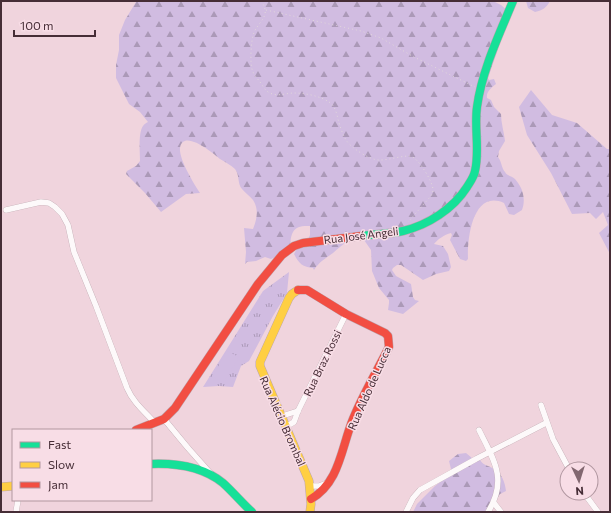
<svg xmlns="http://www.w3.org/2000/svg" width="611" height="513" viewBox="0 0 611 513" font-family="Commissioner,sans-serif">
	<defs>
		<pattern id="forest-firs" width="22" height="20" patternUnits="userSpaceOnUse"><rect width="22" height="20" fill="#d1bce1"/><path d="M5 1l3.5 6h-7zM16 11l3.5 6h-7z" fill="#ab99b7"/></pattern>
		<pattern id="park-tufts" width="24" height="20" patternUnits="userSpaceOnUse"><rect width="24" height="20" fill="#d1bce1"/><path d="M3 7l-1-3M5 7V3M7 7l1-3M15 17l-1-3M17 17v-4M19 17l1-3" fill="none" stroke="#ab99b7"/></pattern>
	</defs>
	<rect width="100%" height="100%" fill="#f0d4dd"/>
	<g fill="url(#forest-firs)">
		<path d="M135 1H493L501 5 508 11V13L497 52 488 78 489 80 494 79 496 84C491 88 486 92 487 98L491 100 494 107 501 114C501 123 504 132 505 141L499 151 498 157C502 162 501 167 505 172 507 176 512 176 515 179 523 188 526 199 522 210L514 215 509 214 504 203C473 189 467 238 468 259L466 261 460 259 450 240 452 235 451 233C444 235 438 239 434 244L443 246 448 254 451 267 449 271 436 274 423 280 401 265H397L393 268 392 270 396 276 411 284 413 297 415 300 419 301 403 314 388 310 389 303V300L379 288 372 271 371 250 364 240C348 238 344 244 333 253 325 259 320 261 314 270L313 268C303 267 299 264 294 254L298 247 307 242 310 235V226C293 225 291 232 290 247L282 254 271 259 265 257 256 261 247 262 245 264 246 252 244 228 253 229C257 219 259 209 253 200 250 196 245 193 242 189 237 184 240 175 235 169 231 165 225 162 220 159 214 154 183 128 180 148 179 159 192 180 198 190L200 193 186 194 161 212 145 193 126 174 127 171 136 166 140 161C140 152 138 133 143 126 144 124 146 123 148 122L140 112 129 104 116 78V65L119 50V35L125 20 136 2Z"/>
		<path d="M526 1H550C546 8 543 10 535 12L528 8Z"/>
		<polygon points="531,90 552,115 577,123 607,149 610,149 610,254 599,233 608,225 603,212 596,219 590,213 572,214 551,173 527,135 519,107"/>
		<path d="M466 453 472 458 480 460C484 466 488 465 494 469 502 474 505 482 506 491L500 494 488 512H413L417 504 435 486 448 476 451 469 449 461 458 454Z"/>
	</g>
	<polygon fill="url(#park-tufts)" points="289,272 287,293 273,316 249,361 241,366 233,387 219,386 203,387 263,291"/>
	<polygon fill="#d1bce1" points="227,351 239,357 224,382 212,377"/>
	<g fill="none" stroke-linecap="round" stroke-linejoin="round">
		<g stroke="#bca5ad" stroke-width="6">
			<g id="street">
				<path d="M6 210 41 202 49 203 55 207 62 214 68 225 74 252 96 306 127 388C133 402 144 411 154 422"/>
				<polyline points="541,405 553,439 569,469"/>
				<polyline points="282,416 298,411"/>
				<polyline points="164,419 188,448 212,475"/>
				<polyline points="287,426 294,422 298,411 346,314"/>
				<path d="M479 430C494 460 508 480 488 512"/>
				<polyline points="310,486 319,486 327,483"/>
				<polyline points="584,493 598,512"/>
				<polyline points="494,503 501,512"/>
				<polyline points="16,512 18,500"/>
				<polyline points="406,512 413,498 420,490 476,459 546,423"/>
			</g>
		</g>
		<g stroke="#bca5ad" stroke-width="9">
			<g id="fast">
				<path d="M361 236C375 234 390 234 403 231 428 225 453 209 467 187 470 182 474 177 475 171 480 150 474 128 477 107 482 70 499 35 513 1"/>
				<path d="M151 464C176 463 203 467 223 483 233 492 242 503 252 512"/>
			</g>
		</g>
		<g stroke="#bca5ad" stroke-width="9">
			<g id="slow">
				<polyline points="298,290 292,294 289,298 260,362 260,366 309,481 311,504 310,512"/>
				<polyline points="1,487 13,486"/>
			</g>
		</g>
		<g stroke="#bca5ad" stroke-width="9">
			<g id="jam">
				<path d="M298 290H307L346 314 385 333 388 336 389 347C377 371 363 394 353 419 341 448 340 482 311 499"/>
				<polyline points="136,430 164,419 175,408 258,284 282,255 294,246 303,243 361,236"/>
			</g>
		</g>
		<g stroke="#e2d8db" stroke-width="1" stroke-dasharray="1 3" stroke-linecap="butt">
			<path d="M261 1C273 17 256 22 253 36 251 43 250 62 252 69 253 74 257 78 260 82 263 86 265 91 270 93 277 97 286 93 294 93 305 93 320 96 329 102 336 106 337 116 339 123 341 129 343 135 346 140 351 148 370 160 379 160 390 160 399 156 410 156 418 157 433 182 433 190 433 193 432 194 431 196L408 222"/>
			<polyline points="266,10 361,31 381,38 414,57 475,87"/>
		</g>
		<use href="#street" stroke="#fdf9fa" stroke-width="5.5"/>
		<use href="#fast" stroke="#16e098" stroke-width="8"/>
		<use href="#slow" stroke="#ffcf43" stroke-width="8"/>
		<use href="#jam" stroke="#f24e42" stroke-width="8"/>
	</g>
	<g text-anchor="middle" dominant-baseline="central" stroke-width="3" stroke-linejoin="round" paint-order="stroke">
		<g font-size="11" fill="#462d36" stroke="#f8dde6">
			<text transform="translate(361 235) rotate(-7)">Rua José Angeli</text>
			<text transform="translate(322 363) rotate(-64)">Rua Braz Rossi</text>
			<text transform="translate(369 388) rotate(-66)">Rua Aldo de Lucca</text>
			<text transform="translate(283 421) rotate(66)">Rua Alécio Brombal</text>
		</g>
	</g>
	<rect width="611" height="513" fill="none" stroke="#462d36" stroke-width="4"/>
	<rect x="12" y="429" width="140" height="72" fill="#f8dde6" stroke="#b197a0"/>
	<rect x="20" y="442" width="20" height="6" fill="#16e098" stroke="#b197a0"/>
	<text x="48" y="449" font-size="12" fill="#462d36">Fast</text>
	<rect x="20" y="462" width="20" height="6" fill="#ffcf43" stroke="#b197a0"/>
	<text x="48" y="469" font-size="12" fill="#462d36">Slow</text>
	<rect x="20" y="482" width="20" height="6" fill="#f24e42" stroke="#b197a0"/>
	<text x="48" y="489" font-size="12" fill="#462d36">Jam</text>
	<g transform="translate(579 481) rotate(176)"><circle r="19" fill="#f8dde6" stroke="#b197a0"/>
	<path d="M0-3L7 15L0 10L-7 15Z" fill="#826770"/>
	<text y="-6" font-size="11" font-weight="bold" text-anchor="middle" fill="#462d36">N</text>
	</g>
	<path d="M14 30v6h81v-6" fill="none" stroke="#462d36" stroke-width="2"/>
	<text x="20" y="30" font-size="12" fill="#462d36" stroke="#f8dde6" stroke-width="3" paint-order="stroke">100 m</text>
</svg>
